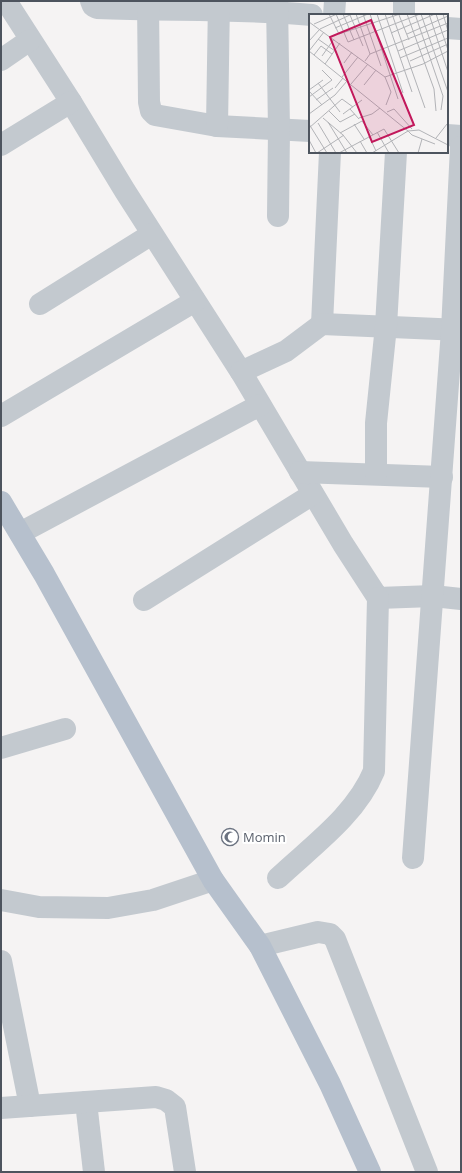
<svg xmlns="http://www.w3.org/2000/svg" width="462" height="1173" viewBox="0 0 462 1173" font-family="'Open Sans',sans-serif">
	<rect width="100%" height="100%" fill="#f5f3f3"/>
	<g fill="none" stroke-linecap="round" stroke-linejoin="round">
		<g stroke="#c3c9cf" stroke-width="22">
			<polyline points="6,1 71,102 125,191 241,372 343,544 378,598 433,596 461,599"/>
			<path d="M91 1 93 6 97 8C168 11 241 8 312 15"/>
			<polyline points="148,1 149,102 151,111 155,115 217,126 310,131"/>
			<polyline points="277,1 279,130 278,216"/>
			<polyline points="334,15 335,1"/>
			<polyline points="404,15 404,1"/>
			<polyline points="447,28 461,29"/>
			<polyline points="1,60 30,40"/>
			<polyline points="217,126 219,1"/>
			<polyline points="447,135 461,136"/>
			<polyline points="1,145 71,102"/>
			<polyline points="40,304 152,234"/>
			<polyline points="322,324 330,152"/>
			<polyline points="241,372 286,351 322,324 461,330"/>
			<polyline points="1,416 195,301"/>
			<polyline points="300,472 442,477"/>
			<polyline points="376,474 376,423 386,326 396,152"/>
			<polyline points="20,533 260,405"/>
			<polyline points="144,600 313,494"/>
			<polyline points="1,748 65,729"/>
			<polyline points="413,858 452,330 461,147"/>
			<path d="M278 878C312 846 356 815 374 771L378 598"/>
			<polyline points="1,900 39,907 108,908 153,900 213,880"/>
			<polyline points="260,946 318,932 330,934 335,939 427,1172"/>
			<polyline points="1,961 30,1106"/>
			<polyline points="86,1102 94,1172"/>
			<polyline points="1,1108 156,1097 166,1100 175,1107 185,1172"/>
		</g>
		<polyline stroke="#b6c0cd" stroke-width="22" points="1,502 44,574 213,880 260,946 330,1084 370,1172"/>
	</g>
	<defs>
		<g id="mosque-ring" transform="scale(0.9)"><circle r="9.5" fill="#fff" stroke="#6b7280" stroke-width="1.5"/><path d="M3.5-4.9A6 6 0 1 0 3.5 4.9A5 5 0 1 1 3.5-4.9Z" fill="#6b7280"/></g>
	</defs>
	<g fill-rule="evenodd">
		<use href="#mosque-ring" x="230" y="837"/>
	</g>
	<g text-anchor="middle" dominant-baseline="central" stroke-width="4" stroke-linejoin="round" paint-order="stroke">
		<g font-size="13" fill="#5b616d" stroke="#fff" text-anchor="start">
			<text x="243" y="837">Momin</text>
		</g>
	</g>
	<g transform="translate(309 14)">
		<rect width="139" height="139" fill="#f5f3f3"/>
		<path fill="none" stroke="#b2b3b7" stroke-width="1" d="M20 0 30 20 91 0M27 0 39 28 111 0M34 0 45 26M47 0 61 40M54 0 72 52M61 0 89 85M68 0 94 79M76 0 103 78M83 0 116 94M98 0 125 75 127 97M106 0 134 82 132 96M112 0 139 78M120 0 139 58M127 0 139 36M134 0 139 17M41 1 54 32M90 1 100 26M0 8 76 63 114 50 139 37M5 10 28 0M26 14 59 0M82 19 126 0M98 20 139 2M9 25 26 37M0 27 11 15 43 0M0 37 15 18M0 37 99 117 63 139M89 37 139 16M5 41 12 32 23 40M13 42 25 25M91 44 139 24M56 47 61 40 139 9M101 47 139 30M35 49 43 38M16 50 31 29M33 63 49 43M76 63 82 78 77 91M9 69 31 98M42 70 59 50M55 71 67 56M26 74 34 64M0 76 14 66M0 77 13 91M0 83 23 66 13 56M7 86 24 74M41 95 50 105M20 97 31 108 46 100M78 98 85 95 103 115M0 100 26 81 38 67M34 100 53 86M14 104 34 121 48 139M50 104 63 100 71 94M19 108 38 139M9 109 27 139M0 110 18 139M45 110 55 125M0 114 33 85 44 93M68 118 80 139M31 119 53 107 64 121M60 122 67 137M127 124 138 110M0 126 7 139M51 127 58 139M126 130 103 121 99 117 110 116 139 131M8 139 35 121M30 139 75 115 90 139M109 139 113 125"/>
		<path fill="#c2185b" fill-opacity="0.15" stroke="#c2185b" stroke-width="2" d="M62 6 105 111 63 128 21 23Z"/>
		<rect width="139" height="139" fill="none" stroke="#4d545e" stroke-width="2"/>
	</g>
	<rect width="462" height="1173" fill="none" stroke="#4d545e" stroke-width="4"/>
</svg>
